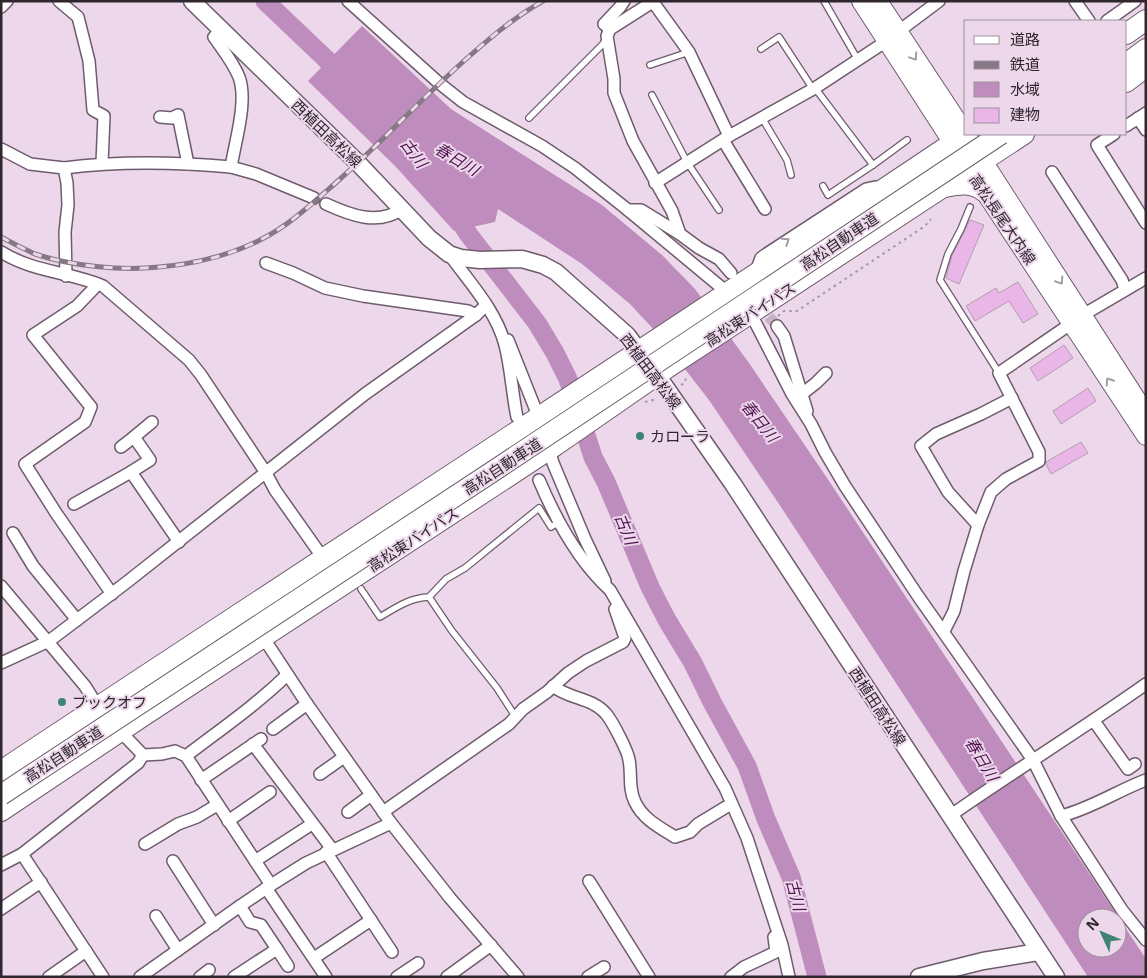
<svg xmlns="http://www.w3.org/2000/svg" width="1147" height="978" viewBox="0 0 1147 978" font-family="'Open Sans','Noto Sans JP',sans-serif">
	<rect width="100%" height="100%" fill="#ecd7eb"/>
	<path fill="#bf8dbd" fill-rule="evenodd" d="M362 26 451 109 602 205 662 255 695 289 749 363 825 475 1146 959V977H1088L781 507 709 400 656 332 630 304 582 264 498 209 495 222 454 231 396 167 308 81ZM1087 918H1117V948H1087Z"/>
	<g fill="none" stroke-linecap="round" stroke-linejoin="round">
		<g stroke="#bf8dbd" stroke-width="19">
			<polyline points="265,1 346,78"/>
			<polyline points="451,207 469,235 537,323 555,353 568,379 593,457 606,482 650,587 667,620 693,663 712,702 747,766 766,819 791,877 817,977"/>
		</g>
	</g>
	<g fill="#eab6e7" stroke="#b29eb0">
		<polygon points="970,220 984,225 959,284 946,278 952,256"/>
		<polygon points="1018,282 1038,314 1023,323 1009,301 975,321 966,306 996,288 999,293"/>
		<polygon points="1064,345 1073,358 1038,381 1030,368"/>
		<polygon points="1088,388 1096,401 1061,424 1053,411"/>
		<polygon points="1081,442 1088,453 1051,474 1046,464 1046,462"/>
	</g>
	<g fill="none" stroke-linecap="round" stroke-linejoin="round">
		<polyline stroke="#c6b4c5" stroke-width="11" stroke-dasharray="11 5.5" stroke-linecap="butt" points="758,304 777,326"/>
		<g stroke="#6e5c6d" stroke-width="8">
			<g id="lane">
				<polyline points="824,1 858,60"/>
				<polyline points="761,49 779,37 813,89"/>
				<polyline points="650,65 689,52"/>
				<polyline points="815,88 873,165 828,195 823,186"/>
				<polyline points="652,95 687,162 719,210"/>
				<polyline points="529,118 603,44 606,38"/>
				<polyline points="762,118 787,160 791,175"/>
				<polyline points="873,165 907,140"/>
				<polyline points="970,207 961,229 948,254 940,280 999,373"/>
				<path d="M361 589 380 617C397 607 409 598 429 597L446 579 465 568 539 508 551 527 559 522"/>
				<polyline points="429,597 452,631 497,688 515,716"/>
			</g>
		</g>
		<g stroke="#6e5c6d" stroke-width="14">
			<g id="street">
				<polyline points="59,1 78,17 89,61 93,110 104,116 102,163"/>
				<polyline points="348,1 439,83 463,102 542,146 575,168 628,210 728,293"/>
				<polyline points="654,1 610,29 607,36 614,79 614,93 633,141 672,211 680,234"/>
				<polyline points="1075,1 1089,21"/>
				<polyline points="653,2 689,52 729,136 655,183"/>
				<polyline points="1,7 7,1"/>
				<polyline points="1107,21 1135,1"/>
				<path d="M221 29 214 37C223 50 233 62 239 77 248 101 235 142 231 167L256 174 314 198"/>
				<polyline points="610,29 604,24 620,7 624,1"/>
				<polyline points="160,117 172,118 178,115 188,164"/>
				<polyline points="1138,118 1146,130"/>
				<polyline points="1126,126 1146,113"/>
				<polyline points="1114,134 1097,145 1146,223"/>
				<polyline points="729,136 815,88 879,46 939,1"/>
				<polyline points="723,140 765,209"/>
				<polyline points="1,149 30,164 64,168 67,183 68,205 65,232 66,276"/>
				<path d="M64 168C119 161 175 162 231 167"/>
				<polyline points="1052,172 1122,280 1125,289"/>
				<path d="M326 204C350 215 378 226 402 209"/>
				<polyline points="628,210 641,210 680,234 699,248 719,259 731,273"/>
				<path d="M1 252C33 272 70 272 103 286L189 360 201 375 266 473 275 490 323 558"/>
				<path d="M449 254C469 282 496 310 505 345 511 368 512 393 517 417"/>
				<polyline points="266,263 293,273 325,288 363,296 468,311 476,315"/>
				<polyline points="755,274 761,258 765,255 866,189 875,187 881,190"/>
				<polyline points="98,284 77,306 33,335 91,407 85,422 25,464 56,513 112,594"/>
				<polyline points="751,314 792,394 811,424 825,452 845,486 918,596 1033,760 1061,816 1122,910 1146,940"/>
				<polyline points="777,326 784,336 807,411"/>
				<polyline points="508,340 539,418"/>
				<polyline points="802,394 816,383 826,373"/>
				<polyline points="121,447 134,437"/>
				<polyline points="549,449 553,463 585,539 605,581"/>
				<polyline points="131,472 150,460 134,437 152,422"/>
				<path d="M539 480C556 520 578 561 610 590L725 788 747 838 782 945 789 977"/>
				<polyline points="74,504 131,472 179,542"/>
				<polyline points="978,525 948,492 921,446 936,434 981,414 1012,398"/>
				<polyline points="13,533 33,566 77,620"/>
				<polyline points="1,586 85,686 98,707"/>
				<polyline points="944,631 954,611 964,571 978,525 991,492 1006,479 1039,461 1039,452 999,373 1088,312 1146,278"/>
				<polyline points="263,637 307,704 391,823 450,898 518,977"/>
				<polyline points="1,663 49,641 127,582 365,394 476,315 486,305"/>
				<path d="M553 686C570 700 593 697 607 715 613 723 628 751 629 760 632 774 628 788 635 802 643 819 659 827 675 837L690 832 698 824 726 807"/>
				<polyline points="1094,721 1128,769 1135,764"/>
				<polyline points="273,729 307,704"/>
				<polyline points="120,731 143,755 162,754 175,751 186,756 271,885 240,906 250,922 261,925 277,949 234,977"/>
				<polyline points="253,744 332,849"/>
				<path d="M186 756C221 729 255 706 287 675"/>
				<polyline points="320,774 344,757"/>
				<polyline points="201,780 261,739"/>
				<polyline points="348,812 371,795"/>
				<polyline points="383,812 509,724 523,709 547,692 568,673 586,661 623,642 625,638 615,609"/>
				<path d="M1061 816C1090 809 1117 791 1146 780"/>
				<path d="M952 817 957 811C1019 768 1084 728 1146 684"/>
				<polyline points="228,821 270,792"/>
				<polyline points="145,844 178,824 197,817 217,805"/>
				<polyline points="326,852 392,952"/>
				<polyline points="22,854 103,977"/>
				<polyline points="173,861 214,925"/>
				<polyline points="255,861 312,824"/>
				<polyline points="1,865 22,854 138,763 143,755"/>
				<polyline points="589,881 649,977"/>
				<polyline points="271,885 306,863 391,823"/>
				<polyline points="266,888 326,977"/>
				<polyline points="1,909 41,882"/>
				<polyline points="156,916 178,950"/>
				<polyline points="277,949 288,966"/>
				<polyline points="314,958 371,920"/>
				<polyline points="49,977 86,951"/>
				<polyline points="140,977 240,906"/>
				<polyline points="200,977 209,970"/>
				<polyline points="397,977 418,963"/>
				<polyline points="447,977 491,945"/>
				<polyline points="588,977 604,967"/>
				<polyline points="731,977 744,967 776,952 774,937"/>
			</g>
		</g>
		<g stroke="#6e5c6d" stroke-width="19">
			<g id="secondary">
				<polyline points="192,1 358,163 429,238 449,254 461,258 480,260 522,259 543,265 556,272 627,335 657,375 733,484 1056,977"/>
				<polyline points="919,977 983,961 1038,952"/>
			</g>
		</g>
		<g stroke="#6e5c6d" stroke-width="20">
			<g id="primary">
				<polyline points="861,1 960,154"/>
				<polyline points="878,1 950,110 1146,414"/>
				<polyline points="977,180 1146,436"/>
			</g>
		</g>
		<g stroke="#6e5c6d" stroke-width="22">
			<g id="highway">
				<polyline points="1126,34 1146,20"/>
				<polyline points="1126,64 1146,49"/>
				<polyline points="1126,82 1146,67"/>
				<path d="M945 187C960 184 972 182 985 192"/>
				<path d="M1 771C322 558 646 349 966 134"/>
				<polyline points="1,811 143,716 556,445 667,368 1024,134"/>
			</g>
		</g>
		<g stroke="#a594a4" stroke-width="2" stroke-dasharray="2.5 4" stroke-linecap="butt">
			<polyline points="778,316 784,311 797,311 925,226 931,219"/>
			<polyline points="681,385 685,383 686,375"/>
			<polyline points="645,402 657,399"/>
		</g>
		<use href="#lane" stroke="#fff" stroke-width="5.5"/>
		<use href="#street" stroke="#fff" stroke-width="11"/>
		<use href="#secondary" stroke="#fff" stroke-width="16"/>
		<use href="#primary" stroke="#fff" stroke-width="18"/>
		<use href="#highway" stroke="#fff" stroke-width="20"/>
		<g stroke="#867885" stroke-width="5">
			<path id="rail" d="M1 237C12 243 24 249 35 254 72 266 120 271 159 267 194 264 228 256 260 240 290 225 314 202 339 180 382 142 421 99 465 60 490 38 513 18 543 1"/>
		</g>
		<use href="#rail" stroke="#ecd7eb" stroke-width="3" stroke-dasharray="9" stroke-linecap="butt"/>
		<g stroke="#6e5c6d" stroke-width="22" stroke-linecap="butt">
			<polyline id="highway-bridge" points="1,795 495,470 1001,134"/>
		</g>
		<use href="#highway-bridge" stroke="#fff" stroke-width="20"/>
	</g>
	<defs><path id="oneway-chevron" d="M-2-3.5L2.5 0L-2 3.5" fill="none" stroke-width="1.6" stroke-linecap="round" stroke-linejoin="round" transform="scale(1.25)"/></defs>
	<g stroke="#a19ea1">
		<use href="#oneway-chevron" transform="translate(914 57) rotate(56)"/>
		<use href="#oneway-chevron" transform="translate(786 241) rotate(-33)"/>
		<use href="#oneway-chevron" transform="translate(1060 281) rotate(57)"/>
		<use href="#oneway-chevron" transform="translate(1109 381) rotate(-123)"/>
	</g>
	<g fill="#408375" stroke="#ecd7eb" stroke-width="2">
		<circle cx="640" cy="436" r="5"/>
		<circle cx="62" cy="702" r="5"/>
	</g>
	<g text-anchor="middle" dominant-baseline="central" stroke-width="4" stroke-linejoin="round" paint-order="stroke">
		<g font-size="15" fill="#2f272e" stroke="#ecd7eb">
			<text transform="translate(327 133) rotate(44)">西植田高松線</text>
			<text transform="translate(1003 219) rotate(56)">高松長尾大内線</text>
			<text transform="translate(839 241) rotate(-34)">高松自動車道</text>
			<text transform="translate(750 314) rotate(-33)">高松東バイパス</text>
			<text transform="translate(651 371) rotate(53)">西植田高松線</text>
			<text transform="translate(502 466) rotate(-33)">高松自動車道</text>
			<text transform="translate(413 539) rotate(-33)">高松東バイパス</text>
			<text transform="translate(878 706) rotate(57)">西植田高松線</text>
			<text transform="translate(63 754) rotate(-33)">高松自動車道</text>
		</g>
		<g font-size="15" fill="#2f272e" stroke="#ecd7eb" text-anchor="start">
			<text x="650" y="436">カローラ</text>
			<text x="72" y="702">ブックオフ</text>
		</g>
		<g font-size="16" font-style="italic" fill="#511551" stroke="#ecd7eb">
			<text transform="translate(414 153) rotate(53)">古川</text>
			<text transform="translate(457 159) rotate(31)">春日川</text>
			<text transform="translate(760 421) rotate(51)">春日川</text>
			<text transform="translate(626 529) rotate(68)">古川</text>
			<text transform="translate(982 759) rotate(59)">春日川</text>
			<text transform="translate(796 895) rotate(75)">古川</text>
		</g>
	</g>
	<rect width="1147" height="978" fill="none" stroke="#2f272e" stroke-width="5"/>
	<rect x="964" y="20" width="162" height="115" fill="#ecd7eb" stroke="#a0919f"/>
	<rect x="974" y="36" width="25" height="8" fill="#ffffff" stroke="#a0919f"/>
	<text x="1010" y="45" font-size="15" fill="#2f272e">道路</text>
	<rect x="974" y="61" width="25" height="8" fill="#867885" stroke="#a0919f"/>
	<text x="1010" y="70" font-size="15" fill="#2f272e">鉄道</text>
	<rect x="974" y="82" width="25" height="15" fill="#bf8dbd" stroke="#a0919f"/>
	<text x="1010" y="95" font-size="15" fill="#2f272e">水域</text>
	<rect x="974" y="108" width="25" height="15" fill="#eab6e7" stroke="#a0919f"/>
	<text x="1010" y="120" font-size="15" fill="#2f272e">建物</text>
	<g transform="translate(1102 933) rotate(314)"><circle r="24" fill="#ecd7eb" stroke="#a0919f"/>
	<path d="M0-4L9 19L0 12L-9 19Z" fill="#408375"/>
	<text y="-8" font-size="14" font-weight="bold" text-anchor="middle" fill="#2f272e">N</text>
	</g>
</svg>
